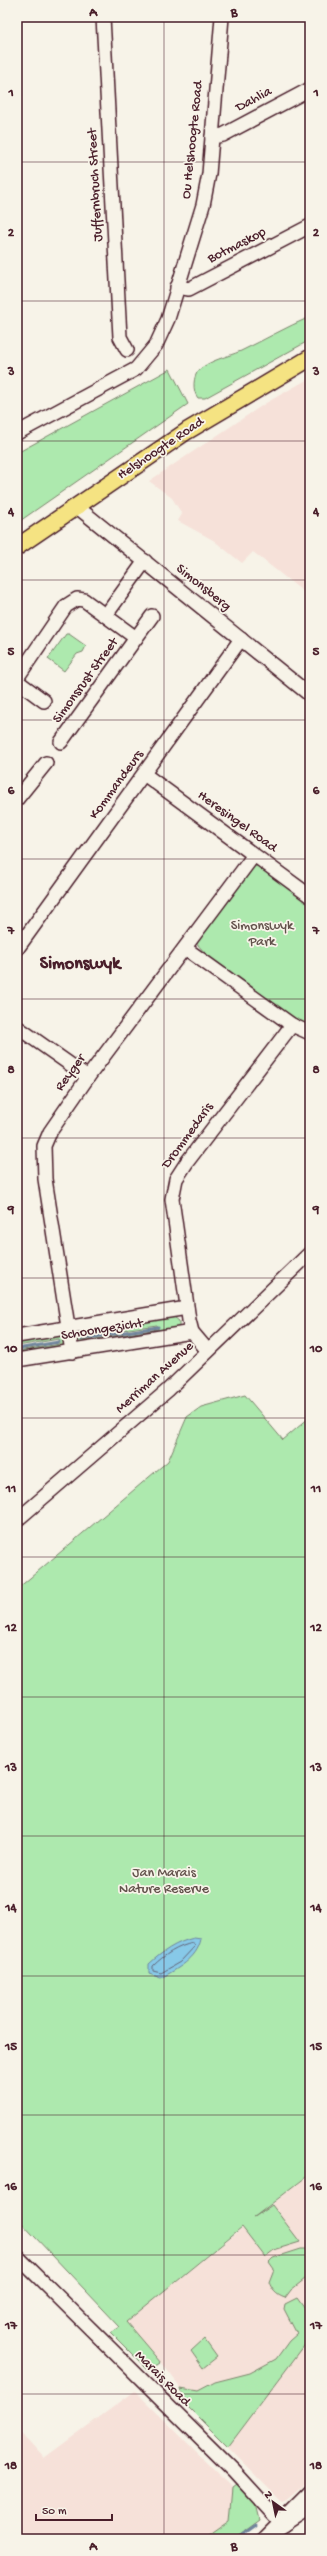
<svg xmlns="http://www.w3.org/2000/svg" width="327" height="2556" viewBox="0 0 327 2556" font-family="'Gochi Hand',sans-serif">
	<rect width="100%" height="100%" fill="#f7f3e8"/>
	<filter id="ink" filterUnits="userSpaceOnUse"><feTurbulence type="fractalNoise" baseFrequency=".025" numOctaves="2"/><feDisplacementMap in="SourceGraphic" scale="8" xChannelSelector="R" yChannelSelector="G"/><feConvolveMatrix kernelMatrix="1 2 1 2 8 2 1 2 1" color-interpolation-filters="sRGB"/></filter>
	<g filter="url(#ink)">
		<g fill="#f6e1d9">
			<polygon points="310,378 310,597 253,552 242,563 213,540 178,521 182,514 172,498 149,481 266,403"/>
			<polygon points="310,2174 310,2480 283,2503 183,2402 181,2388 161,2362 149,2371 111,2333"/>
			<polygon points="135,2391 232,2487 236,2484 255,2504 259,2520 233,2539 17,2539 17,2428 44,2458"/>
		</g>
		<g fill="#ade9ae" stroke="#7c846c" fill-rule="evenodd">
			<path d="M310 317V340L205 398H198C192 391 193 376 199 370 210 360 227 357 241 351 264 340 286 327 310 317Z"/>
			<polygon points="170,369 188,404 17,523 17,453"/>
			<polygon points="66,634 69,634 86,646 83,652 77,654 64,671 48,659"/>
			<path d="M254 866H260L310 902V1027C291 1019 204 959 197 943L199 937 249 869Z"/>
			<path d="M174 1317 179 1321V1328L79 1345 76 1336 81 1331ZM157 1325 158 1329 82 1341 81 1336Z"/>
			<polygon points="58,1335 63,1338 65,1343 62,1348 17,1356 17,1351 60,1344 59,1339 17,1346 17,1341"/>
			<polygon points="245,1395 283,1440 310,1417 310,2174 253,2218 272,2205 300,2242 274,2250 265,2257 242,2227 126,2322 161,2363 149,2371 111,2333 120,2327 17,2218 17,1589 168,1461 187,1417 201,1407"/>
			<path d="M301 2249H308L310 2252V2275L291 2290 285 2298C276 2295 272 2290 269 2282L274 2269 269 2262 273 2258Z"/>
			<polygon points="297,2298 305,2309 310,2306 310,2338 228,2447 183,2402 181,2388 198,2391 215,2382 250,2373 276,2359 289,2341 297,2334 284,2309 285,2304"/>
			<polygon points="204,2339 217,2357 203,2368 191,2351"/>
			<polygon points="236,2484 255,2504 259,2520 233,2539 202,2539 229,2520 232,2487"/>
		</g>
		<path fill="#87c9e8" stroke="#6f859c" d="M194 1938 201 1939C197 1959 177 1969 161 1978L149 1974V1964C162 1952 176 1942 194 1938Z"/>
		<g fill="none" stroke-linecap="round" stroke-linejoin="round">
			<path stroke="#626377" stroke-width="1" d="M193 1943 195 1946 180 1962 161 1973 153 1971V1966C164 1955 178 1946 193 1943Z"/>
			<g stroke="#6f859c" stroke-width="3">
				<polyline points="81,1339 158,1327"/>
				<polyline points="17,1349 59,1342"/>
				<polyline points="235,2539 255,2525"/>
			</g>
			<g stroke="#4a1f2b" stroke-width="16">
				<g id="minor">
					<polyline points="103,17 120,337 127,350"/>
					<polyline points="212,137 223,135 310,89"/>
					<polyline points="177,287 189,289 310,226"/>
					<polyline points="17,433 136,369 156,345 168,319 203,205 209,174 222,17"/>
					<polyline points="76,506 310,695"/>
					<polyline points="106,615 145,561"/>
					<polyline points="136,638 152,616"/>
					<polyline points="17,678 66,606 77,599 84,600 136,638 61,742"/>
					<polyline points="17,681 44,701"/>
					<polyline points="144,774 310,896"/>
					<polyline points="17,799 46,763"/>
					<polyline points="185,948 292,1025 310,1033"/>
					<polyline points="17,949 241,639"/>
					<polyline points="17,1027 88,1077"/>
					<polyline points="17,1336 187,1308"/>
					<polyline points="208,1351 192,1332 189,1320 172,1199 176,1179 187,1162 292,1025"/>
					<polyline points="72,1352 45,1179 44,1146 50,1132 88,1077 254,855"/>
					<polyline points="17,1360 192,1332"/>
					<polyline points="17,1520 168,1390 310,1253"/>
					<polyline points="17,2256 234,2471 284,2526"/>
					<polyline points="276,2531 310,2509"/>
					<polyline points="265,2537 310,2492"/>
				</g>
			</g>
			<g stroke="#4a1f2b" stroke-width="19">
				<polyline id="major" points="17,547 187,431 310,358"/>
			</g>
			<use href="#minor" stroke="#f7f3e8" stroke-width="13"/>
			<use href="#major" stroke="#f5e382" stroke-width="16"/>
		</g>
	</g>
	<path fill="none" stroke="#4a1f2b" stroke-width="1" stroke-opacity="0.55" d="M164 17V2539M17 162H310M17 301H310M17 441H310M17 580H310M17 720H310M17 859H310M17 999H310M17 1138H310M17 1278H310M17 1418H310M17 1557H310M17 1697H310M17 1836H310M17 1976H310M17 2115H310M17 2255H310M17 2394H310"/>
	<g text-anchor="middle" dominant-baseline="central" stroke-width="3.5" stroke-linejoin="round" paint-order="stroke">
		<g font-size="14" fill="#4a1f2b" stroke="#f7f3e8">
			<text transform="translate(254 100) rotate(-28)">Dahlia</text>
			<text transform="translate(193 140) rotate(-84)">Ou Helshoogte Road</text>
			<text transform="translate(96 185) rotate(-93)">Juffernbruch Street</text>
			<text transform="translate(237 246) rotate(-27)">Botmaskop</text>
			<text transform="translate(161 449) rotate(-34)">Helshoogte Road</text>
			<text transform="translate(203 588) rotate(39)">Simonsberg</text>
			<text transform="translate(86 681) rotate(-54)">Simonsrust Street</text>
			<text transform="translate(117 785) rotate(-54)">Kommandeurs</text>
			<text transform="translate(237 822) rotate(36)">Heresingel Road</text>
			<text transform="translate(71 1073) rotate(-54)">Reyger</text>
			<text transform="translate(188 1136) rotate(-54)">Drommedaris</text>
			<text transform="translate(102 1330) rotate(-9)">Schoongezicht</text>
			<text transform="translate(155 1378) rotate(-42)">Merriman Avenue</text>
			<text transform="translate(162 2379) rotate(45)">Marais Road</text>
		</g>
		<g font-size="14" fill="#63524c" stroke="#f7f3e8">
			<text x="262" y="926">Simonswyk<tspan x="262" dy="16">Park</tspan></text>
			<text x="164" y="1873">Jan Marais<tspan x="164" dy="16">Nature Reserve</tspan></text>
		</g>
		<g font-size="18" font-weight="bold" fill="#4a1f2b" stroke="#f7f3e8">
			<text x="80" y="964">Simonswyk</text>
		</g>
	</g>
	<rect width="327" height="2556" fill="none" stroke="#f7f3e8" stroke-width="44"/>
	<g transform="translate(273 2502) rotate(327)" stroke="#f7f3e8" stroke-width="3" paint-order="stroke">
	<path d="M0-3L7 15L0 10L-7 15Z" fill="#4a1f2b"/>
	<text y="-6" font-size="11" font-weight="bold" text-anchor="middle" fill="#4a1f2b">N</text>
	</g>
	<path d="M36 2514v6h76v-6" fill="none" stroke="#4a1f2b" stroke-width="2"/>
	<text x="42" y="2514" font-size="12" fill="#4a1f2b" stroke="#f7f3e8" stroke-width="3" paint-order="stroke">50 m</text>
	<rect x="22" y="22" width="283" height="2512" fill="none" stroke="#4a1f2b" stroke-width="1.5"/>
	<g font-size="13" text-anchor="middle" font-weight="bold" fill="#4a1f2b">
		<text x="93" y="16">A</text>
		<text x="234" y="16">B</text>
		<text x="11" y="96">1</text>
		<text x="316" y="96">1</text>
		<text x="11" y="236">2</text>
		<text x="316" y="236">2</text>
		<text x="11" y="375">3</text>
		<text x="316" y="375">3</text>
		<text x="11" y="515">4</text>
		<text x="316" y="515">4</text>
		<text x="11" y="655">5</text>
		<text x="316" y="655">5</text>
		<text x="11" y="794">6</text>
		<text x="316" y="794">6</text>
		<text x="11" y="934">7</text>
		<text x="316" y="934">7</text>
		<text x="11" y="1073">8</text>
		<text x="316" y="1073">8</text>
		<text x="11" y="1213">9</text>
		<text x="316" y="1213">9</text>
		<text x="11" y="1352">10</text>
		<text x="316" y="1352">10</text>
		<text x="11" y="1492">11</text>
		<text x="316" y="1492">11</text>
		<text x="11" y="1631">12</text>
		<text x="316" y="1631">12</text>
		<text x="11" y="1771">13</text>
		<text x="316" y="1771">13</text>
		<text x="11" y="1911">14</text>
		<text x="316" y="1911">14</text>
		<text x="11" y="2050">15</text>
		<text x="316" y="2050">15</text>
		<text x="11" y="2190">16</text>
		<text x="316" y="2190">16</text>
		<text x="11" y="2329">17</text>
		<text x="316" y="2329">17</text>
		<text x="11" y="2469">18</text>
		<text x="316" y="2469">18</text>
		<text x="93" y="2550">A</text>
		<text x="234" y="2550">B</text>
	</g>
</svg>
